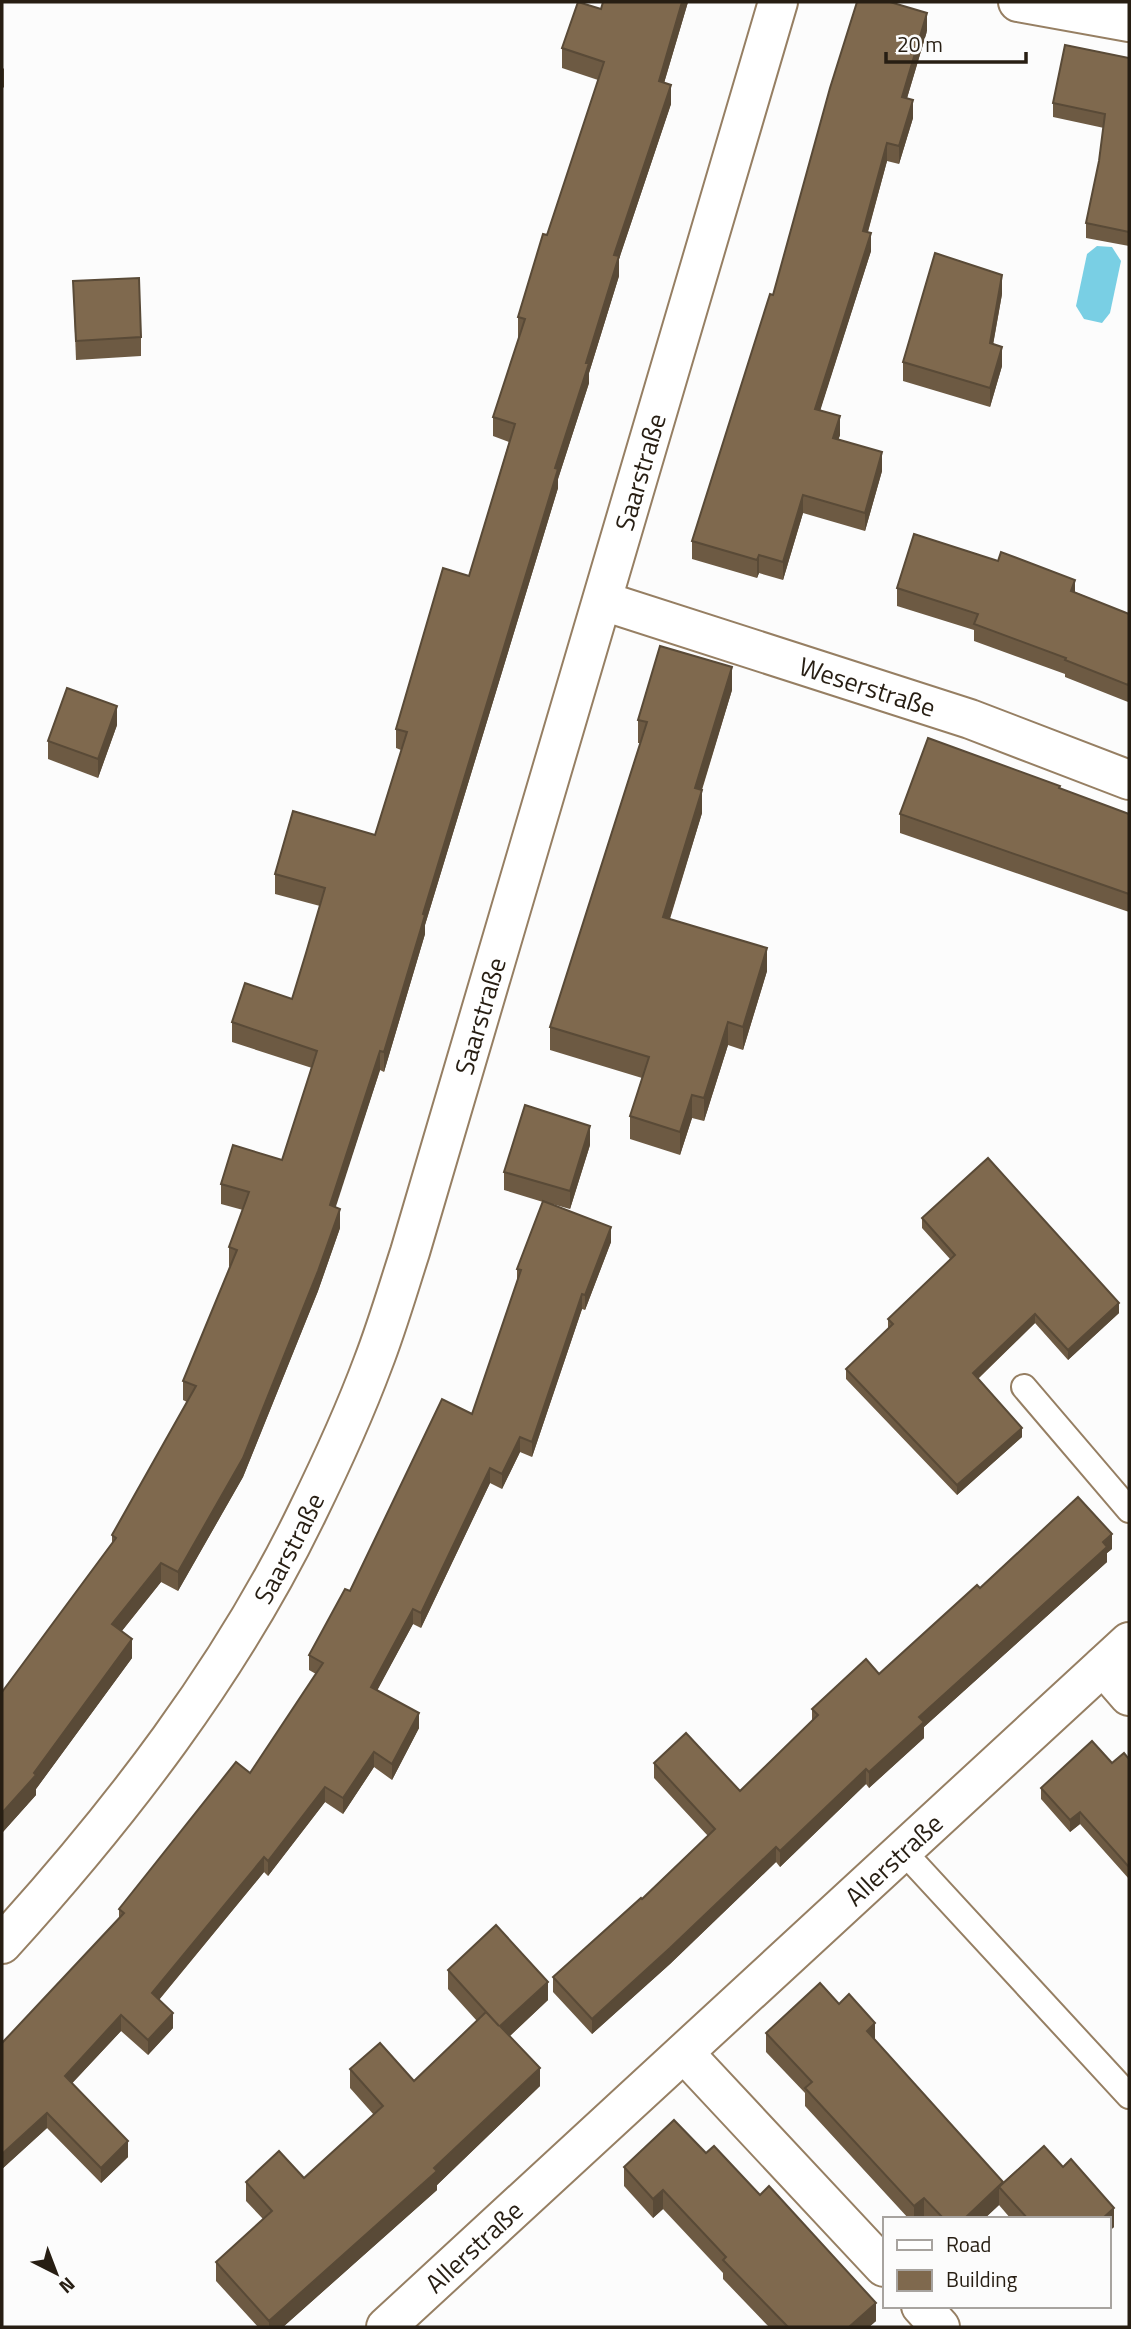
<svg xmlns="http://www.w3.org/2000/svg" width="1131" height="2329" viewBox="0 0 1131 2329" font-family="'Titillium Web',sans-serif">
	<rect width="100%" height="100%" fill="#fcfcfc"/>
	<polygon fill="#79cfe4" points="1097,246 1112,247 1121,261 1110,313 1102,323 1084,319 1076,306 1087,254"/>
	<g fill="none" stroke-linecap="round" stroke-linejoin="round">
		<g stroke="#967f63" stroke-width="28">
			<g id="lane">
				<polyline points="1024,1387 1129,1510"/>
				<polyline points="903,1851 1129,2096"/>
			</g>
		</g>
		<g stroke="#967f63" stroke-width="42">
			<g id="street">
				<polyline points="1018,2 1129,22"/>
				<path id="s1" d="M603 601 970 719 1129 780"/>
				<polyline points="1103,1666 1129,1696"/>
				<path id="s2" d="M2 1944C120 1814 230 1672 307 1513 331 1464 354 1414 373 1363 387 1327 398 1289 410 1252L778 2"/>
				<polyline points="684,2053 884,2267"/>
				<polyline points="921,2306 940,2327"/>
				<path id="s3" d="M386 2327 1129 1642"/>
			</g>
		</g>
		<use href="#lane" stroke="#fff" stroke-width="24"/>
		<use href="#street" stroke="#fff" stroke-width="38"/>
	</g>
	<g fill="#6d5a43">
		<polygon points="603,2 688,2 664,83 671,104 619,259 619,276 589,373 589,383 558,479 558,488 425,925 425,934 384,1072 380,1070 335,1207 340,1228 318,1291 243,1477 178,1591 161,1582 122,1631 132,1658 36,1789 36,1795 2,1833 2,1692 112,1543 112,1535 187,1402 183,1400 183,1381 230,1267 229,1266 229,1247 243,1210 221,1204 221,1184 282,1160 312,1068 232,1042 232,1022 292,999 320,906 275,894 275,874 375,835 401,750 396,748 396,729 469,576 509,442 493,436 493,417 519,337 518,337 518,317 547,235 598,80 562,68 562,48 601,9"/>
		<polygon points="927,31 907,98 913,118 899,164 887,161 868,232 871,251 820,410 840,435 838,440 882,471 865,531 803,513 783,580 759,573 757,578 692,559 692,541 773,295"/>
		<polygon points="1129,58 1129,246 1086,238 1086,223 1099,161 1104,128 1053,117 1053,103"/>
		<polygon points="73,281 141,337 141,356 76,360"/>
		<polygon points="1002,294 993,344 1002,366 990,407 903,381 903,362"/>
		<polygon points="897,588 1075,592 1129,614 1129,699 1128,702 1065,677 1065,674 974,641 974,630 897,606"/>
		<polygon points="732,690 702,790 702,813 670,919 767,971 743,1050 728,1045 704,1121 692,1118 680,1155 630,1139 630,1116 642,1078 550,1050 550,1027 640,743 638,743 638,720"/>
		<polygon points="117,725 98,778 48,759 48,741"/>
		<polygon points="1060,789 1129,814 1129,912 900,833 900,814"/>
		<polygon points="590,1145 570,1209 552,1204 611,1242 585,1310 582,1309 532,1457 520,1452 502,1489 490,1483 421,1628 413,1624 377,1690 419,1728 392,1780 374,1767 343,1814 325,1802 268,1876 264,1872 159,2000 173,2028 148,2055 121,2031 72,2083 128,2157 101,2183 47,2128 2,2169 119,1918 119,1909 250,1773 316,1674 309,1670 309,1655 350,1591 472,1414 517,1282 517,1269 543,1202 504,1190 504,1172"/>
		<polygon points="922,1218 1119,1313 1068,1360 1035,1323 978,1379 1022,1437 957,1495 846,1379 846,1369 888,1329 888,1319 950,1259 922,1228"/>
		<polygon points="1112,1549 1107,1553 1107,1562 924,1727 924,1738 869,1788 866,1784 780,1867 776,1862 670,1964 592,2034 553,1992 553,1977 642,1899 708,1836 654,1778 654,1763 740,1791 812,1721 812,1709 879,1674 980,1588"/>
		<polygon points="1129,1759 1129,1879 1080,1824 1070,1832 1041,1799 1041,1788 1112,1763"/>
		<polygon points="448,1970 548,2000 510,2036 540,2086 437,2185 437,2190 283,2327 258,2327 216,2281 216,2262 263,2219 246,2201 246,2182 304,2178 374,2115 350,2088 350,2069 414,2081 477,2021 448,1989"/>
		<polygon points="820,1983 839,2004 849,1994 875,2023 875,2040 1003,2182 1044,2146 1063,2167 1071,2159 1114,2208 1114,2227 1108,2232 1108,2219 1011,2219 999,2205 984,2219 926,2219 924,2216 921,2219 909,2219 805,2106 805,2093 766,2052 766,2033"/>
		<polygon points="706,2153 876,2321 869,2327 769,2327 723,2279 723,2273 663,2209 653,2218 624,2186 624,2167"/>
	</g>
	<g fill="#594a37">
		<polygon points="682,2 688,2 659,100 659,81"/>
		<polygon points="927,13 927,31 902,115 902,97"/>
		<polygon points="4,68 4,87 2,89 2,70"/>
		<polygon points="671,85 671,104 619,259 619,276 589,373 589,383 558,479 558,488 425,925 425,934 384,1072 384,1052 423,914 586,363 614,255"/>
		<polygon points="913,100 913,118 899,164 899,146"/>
		<polygon points="887,143 887,161 863,249 863,231"/>
		<polygon points="871,233 871,251 815,427 815,409"/>
		<polygon points="1002,275 1002,294 990,362 990,343"/>
		<polygon points="1002,347 1002,366 990,407 990,388"/>
		<polygon points="840,416 840,435 833,456 833,438"/>
		<polygon points="882,452 882,471 865,531 865,513"/>
		<polygon points="803,495 803,513 783,580 783,562"/>
		<polygon points="759,555 759,573 757,578 757,560"/>
		<polygon points="1075,580 1075,597 1071,591"/>
		<polygon points="732,667 732,690 695,811 695,788"/>
		<polygon points="1129,682 1129,699 1128,702 1128,685"/>
		<polygon points="117,706 117,725 98,778 98,759"/>
		<polygon points="702,790 702,813 663,940 663,917"/>
		<polygon points="767,948 767,971 743,1050 743,1027"/>
		<polygon points="728,1022 728,1045 704,1121 704,1098"/>
		<polygon points="380,1051 380,1070 330,1225 330,1205"/>
		<polygon points="692,1095 692,1118 680,1155 680,1132"/>
		<polygon points="590,1126 590,1145 570,1209 570,1191"/>
		<polygon points="340,1209 340,1228 318,1291 243,1477 178,1591 178,1572"/>
		<polygon points="611,1227 611,1242 585,1310 585,1295"/>
		<polygon points="582,1294 582,1309 532,1457 532,1442"/>
		<polygon points="1119,1303 1119,1313 1068,1360 1068,1350"/>
		<polygon points="1035,1314 1035,1323 973,1383 973,1373"/>
		<polygon points="1022,1428 1022,1437 957,1495 957,1485"/>
		<polygon points="520,1437 520,1452 502,1489 502,1474"/>
		<polygon points="490,1468 490,1483 421,1628 421,1613"/>
		<polygon points="1112,1534 1112,1549 1107,1553 1107,1562 924,1727 924,1738 869,1788 869,1772 919,1717"/>
		<polygon points="161,1563 161,1582 112,1643 112,1624"/>
		<polygon points="413,1609 413,1624 371,1702 371,1687"/>
		<polygon points="132,1639 132,1658 36,1789 36,1795 2,1833 2,1813 34,1773"/>
		<polygon points="419,1713 419,1728 392,1780 392,1764"/>
		<polygon points="374,1752 374,1767 343,1814 343,1798"/>
		<polygon points="866,1769 866,1784 780,1867 780,1851"/>
		<polygon points="325,1787 325,1802 268,1876 268,1861"/>
		<polygon points="1080,1812 1080,1824 1070,1832 1070,1820"/>
		<polygon points="776,1847 776,1862 670,1964 592,2034 592,2019"/>
		<polygon points="264,1857 264,1872 152,2008 152,1993"/>
		<polygon points="548,1982 548,2000 500,2045 500,2026"/>
		<polygon points="173,2013 173,2028 148,2055 148,2040"/>
		<polygon points="121,2015 121,2031 65,2091 65,2076"/>
		<polygon points="875,2023 875,2041 867,2031"/>
		<polygon points="540,2068 540,2086 437,2185 437,2190 283,2327 269,2327 269,2321 434,2168"/>
		<polygon points="47,2113 47,2128 2,2169 2,2154"/>
		<polygon points="128,2141 128,2157 101,2183 101,2168"/>
		<polygon points="999,2187 999,2205 984,2219 964,2219"/>
		<polygon points="663,2190 663,2209 653,2218 653,2199"/>
		<polygon points="924,2198 924,2216 921,2219 914,2219 914,2206"/>
		<polygon points="1114,2208 1114,2227 1108,2232 1108,2219 1102,2219"/>
		<polygon points="876,2303 876,2321 869,2327 849,2327"/>
	</g>
	<g fill="#7f694e" stroke="#594a37" stroke-width="2">
		<polygon points="578,2 601,9 603,2 682,2 659,81 671,85 614,255 619,256 586,363 589,363 555,468 558,469 423,914 425,915 384,1052 380,1051 330,1205 340,1209 318,1271 243,1458 178,1572 161,1563 112,1624 132,1639 34,1773 36,1775 2,1813 2,1692 116,1538 112,1535 196,1386 183,1381 237,1250 229,1247 249,1192 221,1184 233,1145 282,1160 317,1051 232,1022 245,983 292,999 306,953 325,888 275,874 293,811 375,835 407,732 396,729 443,568 469,576 515,424 493,417 525,319 518,317 543,234 547,235 604,62 562,48"/>
		<polygon points="857,2 890,2 927,13 902,97 913,100 899,146 887,143 863,231 871,233 815,409 840,416 833,438 882,452 865,513 803,495 783,562 759,555 757,560 692,541 770,294 773,295 830,88"/>
		<polygon points="1065,45 1129,58 1129,232 1086,223 1099,161 1105,114 1053,103"/>
		<polygon points="935,253 1002,275 990,343 1002,347 990,388 903,362"/>
		<polygon points="139,278 141,337 76,341 73,281"/>
		<polygon points="914,534 998,561 1001,552 1075,580 1071,591 1129,614 1129,682 1128,685 1065,660 1066,658 974,624 978,614 897,588"/>
		<polygon points="660,646 732,667 695,788 702,790 663,917 767,948 743,1027 728,1022 704,1098 692,1095 680,1132 630,1116 649,1057 550,1027 647,722 638,720"/>
		<polygon points="67,688 117,706 98,759 48,741"/>
		<polygon points="928,738 1060,786 1059,788 1129,814 1129,894 900,814"/>
		<polygon points="525,1105 590,1126 570,1191 504,1172"/>
		<polygon points="988,1158 1119,1303 1068,1350 1035,1314 973,1373 1022,1428 957,1485 846,1369 893,1324 888,1319 955,1255 922,1218"/>
		<polygon points="543,1201 611,1227 585,1295 582,1294 532,1442 520,1437 502,1474 490,1468 421,1613 413,1609 371,1687 419,1713 392,1764 374,1752 343,1798 325,1787 268,1861 264,1857 152,1993 173,2013 148,2040 121,2015 65,2076 128,2141 101,2168 47,2113 2,2154 2,2043 124,1913 119,1909 236,1762 250,1773 323,1663 309,1655 345,1589 350,1591 442,1399 472,1414 521,1270 517,1269"/>
		<polygon points="1078,1497 1112,1534 1103,1542 1107,1547 919,1717 924,1722 869,1772 866,1769 780,1851 776,1847 670,1948 592,2019 553,1977 641,1898 642,1899 715,1829 654,1763 686,1733 740,1791 818,1715 812,1709 866,1659 879,1674 977,1585 980,1588"/>
		<polygon points="1092,1741 1112,1763 1124,1753 1129,1759 1129,1867 1080,1812 1070,1820 1041,1788"/>
		<polygon points="496,1925 548,1982 500,2026 540,2068 434,2168 437,2171 269,2321 216,2262 272,2211 246,2182 279,2151 304,2178 383,2106 350,2069 380,2043 414,2081 486,2012 499,2026 448,1970"/>
		<polygon points="820,1983 839,2004 849,1994 875,2023 867,2031 1003,2182 964,2219 944,2219 924,2198 914,2206 805,2088 812,2082 766,2033"/>
		<polygon points="674,2120 706,2153 714,2146 760,2195 769,2186 876,2303 849,2327 788,2327 723,2260 726,2257 663,2190 653,2199 624,2167"/>
		<polygon points="1044,2146 1063,2167 1071,2159 1114,2208 1102,2219 1028,2219 999,2187"/>
	</g>
	<g text-anchor="middle" dominant-baseline="central" stroke-width="5" stroke-linejoin="round" paint-order="stroke">
		<g font-size="26" fill="#271e13" stroke="#fcfcfc">
			<text stroke="none"><textPath href="#s2" startOffset="1624">Saarstraße</textPath></text>
			<text stroke="none"><textPath href="#s1" startOffset="278">Weserstraße</textPath></text>
			<text stroke="none"><textPath href="#s2" startOffset="1057">Saarstraße</textPath></text>
			<text stroke="none"><textPath href="#s2" startOffset="490">Saarstraße</textPath></text>
			<text stroke="none"><textPath href="#s3" startOffset="690">Allerstraße</textPath></text>
			<text stroke="none"><textPath href="#s3" startOffset="119">Allerstraße</textPath></text>
		</g>
	</g>
	<rect width="1131" height="2329" fill="none" stroke="#271e13" stroke-width="7"/>
	<rect x="883" y="2217" width="228" height="91" fill="#fcfcfc" stroke="#a7a39f" stroke-width="2"/>
	<rect x="897" y="2240" width="35" height="10" fill="#ffffff" stroke="#a7a39f" stroke-width="2"/>
	<text x="946" y="2252" font-size="21" fill="#271e13">Road</text>
	<rect x="897" y="2270" width="35" height="21" fill="#7f694e" stroke="#a7a39f" stroke-width="2"/>
	<text x="946" y="2287" font-size="21" fill="#271e13">Building</text>
	<g transform="translate(56 2273) rotate(138)" stroke="#fcfcfc" stroke-width="5" paint-order="stroke">
	<path d="M0-5L12 26L0 18L-12 26Z" fill="#271e13"/>
	<text y="-10" font-size="19" font-weight="bold" text-anchor="middle" fill="#271e13">N</text>
	</g>
	<path d="M886 52v10h140v-10" fill="none" stroke="#271e13" stroke-width="3.5"/>
	<text x="897" y="52" font-size="21" fill="#271e13" stroke="#fcfcfc" stroke-width="5" paint-order="stroke">20 m</text>
</svg>
